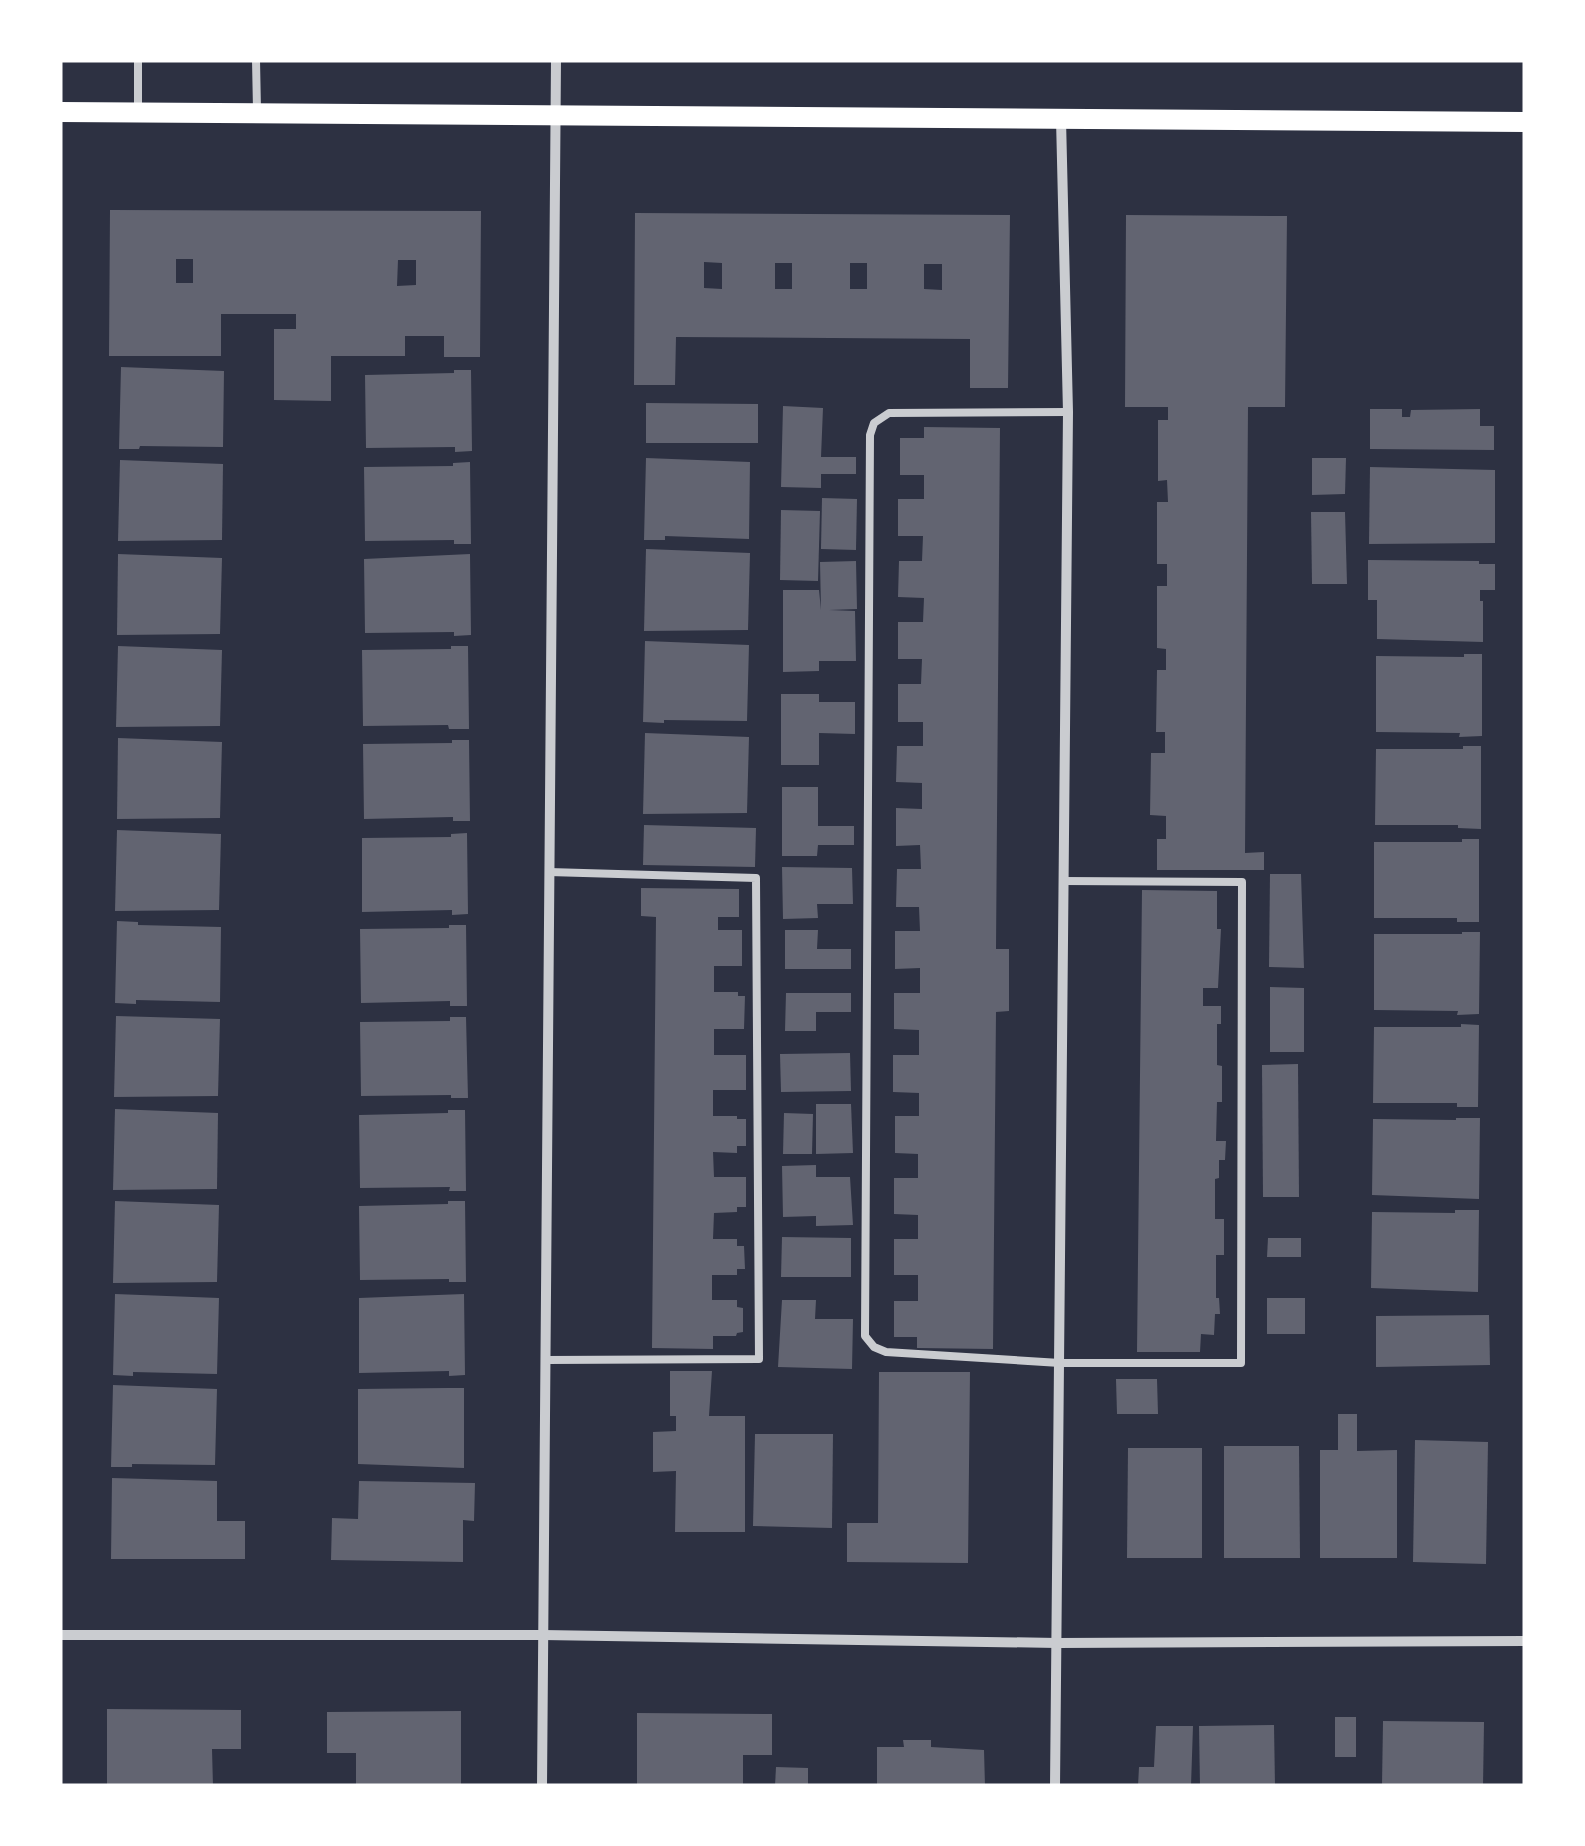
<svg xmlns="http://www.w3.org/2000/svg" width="1585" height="1846" viewBox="0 0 1585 1846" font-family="'Alegreya Sans',sans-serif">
	<rect width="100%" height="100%" fill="#2d3142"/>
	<g fill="#626471" fill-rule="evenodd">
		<path d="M110 210 481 211 480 357H444V336H405V356H331V401L274 400V329H296V314H221V356H109ZM176 259H193V283H176ZM398 260H416V285L397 286Z"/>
		<path d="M635 213 1010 215 1008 388H970V339L676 337 675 385H634ZM704 262 722 263V289L704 288ZM775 263H792V289H775ZM850 263H867V289H850ZM924 264H942V290L924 289Z"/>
		<polygon points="1126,215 1287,216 1285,407 1248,407 1245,853 1264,852 1264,870 1157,870 1157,839 1166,839 1166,816 1150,815 1151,753 1165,753 1165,732 1156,732 1157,670 1166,670 1166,649 1157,648 1157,586 1167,586 1167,564 1157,564 1157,502 1168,502 1167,480 1158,481 1158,420 1168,420 1168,407 1125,407"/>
		<polygon points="121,367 224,371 223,447 140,446 139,449 119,449"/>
		<polygon points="454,370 471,370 472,451 455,452 455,447 366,448 365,375 454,373"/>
		<polygon points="646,403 758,404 758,443 646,443"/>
		<polygon points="783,406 823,408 821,457 856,457 856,474 821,474 821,488 781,487"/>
		<polygon points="1370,409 1402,409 1402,417 1410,417 1411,410 1480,409 1480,426 1494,426 1494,450 1370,449"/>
		<polygon points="924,427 1000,428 996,949 1009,949 1009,1011 996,1012 993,1349 917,1348 917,1337 894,1337 894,1301 918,1301 918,1275 894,1275 894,1239 918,1239 918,1215 894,1214 894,1178 918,1178 918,1154 895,1153 895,1116 919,1116 919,1093 893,1092 893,1055 919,1055 919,1030 894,1029 894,993 920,993 920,968 895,969 895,931 920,931 919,907 896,907 897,869 921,869 920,845 896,846 896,808 922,809 922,783 896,782 897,746 923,746 923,722 898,722 898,684 921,684 922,659 898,659 898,622 923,622 924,598 898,597 899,561 922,561 923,536 898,536 898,499 924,499 924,475 900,475 900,438 924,438"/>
		<polygon points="646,458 750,462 749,539 665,536 665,540 644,540"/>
		<polygon points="1312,458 1346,458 1345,494 1312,495"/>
		<polygon points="120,460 223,464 222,540 118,541"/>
		<polygon points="470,462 471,544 454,544 454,540 365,541 364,467 453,466 453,463"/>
		<polygon points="1370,467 1495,470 1495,543 1369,544"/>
		<polygon points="822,498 857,499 856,550 821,549"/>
		<polygon points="781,510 820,511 818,581 780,580"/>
		<polygon points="1311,512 1345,512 1347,584 1312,584"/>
		<polygon points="646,549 750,553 748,630 644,631"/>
		<polygon points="118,554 222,558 220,634 117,635"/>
		<polygon points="470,554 471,635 454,636 454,632 365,633 364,559"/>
		<polygon points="1368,560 1479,561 1479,564 1495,564 1495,590 1480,590 1480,601 1483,601 1483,642 1377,639 1377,600 1368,600"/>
		<polygon points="856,561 857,609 829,610 855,611 856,661 819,661 819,671 783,672 783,590 819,590 821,610 820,562"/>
		<polygon points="645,641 749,645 747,721 664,720 664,723 643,722"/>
		<polygon points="118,646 222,650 220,726 116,727"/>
		<polygon points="451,646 468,646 469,729 449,729 448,725 363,726 362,650 451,649"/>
		<polygon points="1464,654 1482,654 1482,736 1459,737 1460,733 1376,732 1376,656 1464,657"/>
		<polygon points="781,694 819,694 819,702 855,702 855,734 819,733 819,765 781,765"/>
		<polygon points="645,733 749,737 747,813 643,814"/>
		<polygon points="118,738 222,742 220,818 117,819"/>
		<polygon points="452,740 469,740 470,821 453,821 453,817 364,819 363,744 452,743"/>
		<polygon points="1463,746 1481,746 1481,829 1458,828 1458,825 1375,825 1376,749 1463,749"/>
		<polygon points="782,787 818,787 818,826 854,826 854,845 818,845 817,856 782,856"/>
		<polygon points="644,825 756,828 755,867 643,865"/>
		<polygon points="117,830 221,834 219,910 115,911"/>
		<polygon points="467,833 468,914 452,915 452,910 362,912 362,838 451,837 451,834"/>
		<polygon points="1462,839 1479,839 1479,922 1457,922 1457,918 1374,918 1374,842 1462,842"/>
		<polygon points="782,867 852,868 853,904 817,904 818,918 783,919"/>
		<polygon points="1270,874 1301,874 1304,968 1269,967"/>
		<polygon points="641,888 739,889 739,917 718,917 718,930 742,930 742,966 714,966 714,992 738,992 738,996 745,996 744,1029 714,1029 714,1055 746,1055 746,1090 713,1090 713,1116 737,1116 737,1119 746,1119 746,1146 737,1146 737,1153 713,1152 714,1177 746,1177 746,1207 737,1207 737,1212 714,1213 713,1239 737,1239 737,1246 744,1246 745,1269 737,1269 737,1275 712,1275 712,1300 737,1300 737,1307 743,1308 743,1332 737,1333 736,1336 713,1336 713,1349 652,1348 656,917 641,916"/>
		<polygon points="1142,890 1217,891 1217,929 1221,929 1218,988 1203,988 1203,1006 1221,1006 1221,1024 1217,1024 1217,1065 1222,1066 1222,1102 1217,1102 1216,1141 1226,1141 1225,1160 1219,1160 1219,1178 1215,1179 1215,1219 1224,1219 1224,1255 1216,1255 1216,1298 1219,1298 1220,1314 1215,1314 1214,1335 1201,1334 1200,1352 1137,1352"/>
		<polygon points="117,921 138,922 138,925 221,927 220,1002 136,1000 136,1004 115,1003"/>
		<polygon points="449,925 466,925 467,1006 450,1006 450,1001 361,1003 360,929 449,928"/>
		<polygon points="785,930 818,930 817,949 851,949 851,969 785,969"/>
		<polygon points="1462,932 1480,932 1479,1014 1457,1015 1458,1011 1374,1010 1374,934 1462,934"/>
		<polygon points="1270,987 1304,988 1304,1052 1270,1052"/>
		<polygon points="786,993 851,993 851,1012 816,1012 816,1031 785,1031"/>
		<polygon points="116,1016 220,1019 218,1096 114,1097"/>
		<polygon points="450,1017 466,1017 468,1098 451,1098 451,1095 361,1096 360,1022 450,1021"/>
		<polygon points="1461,1024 1479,1025 1478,1107 1457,1107 1457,1103 1373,1103 1374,1027 1461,1027"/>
		<polygon points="850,1053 851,1091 781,1092 780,1054"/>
		<polygon points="1298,1064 1299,1197 1263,1197 1262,1065"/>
		<polygon points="816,1104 851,1104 853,1153 816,1154"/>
		<polygon points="115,1109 218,1113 217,1189 113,1190"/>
		<polygon points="448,1110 465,1110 466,1191 449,1191 450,1187 360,1188 359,1115 448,1113"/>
		<polygon points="784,1113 813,1114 812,1154 783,1154"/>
		<polygon points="1456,1118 1480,1118 1479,1199 1372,1195 1373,1119 1456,1120"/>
		<polygon points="816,1165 816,1177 850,1177 853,1225 816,1226 816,1216 783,1217 782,1166"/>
		<polygon points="115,1201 219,1205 217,1282 113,1283"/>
		<polygon points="448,1201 465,1201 466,1282 449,1282 449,1279 360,1280 359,1206 448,1204"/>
		<polygon points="1455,1210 1479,1210 1478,1292 1371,1288 1372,1212 1455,1213"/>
		<polygon points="782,1237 851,1238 851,1277 781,1277"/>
		<polygon points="1268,1238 1301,1238 1301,1257 1267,1257"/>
		<polygon points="115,1294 219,1298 217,1374 133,1372 133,1376 113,1375"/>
		<polygon points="464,1294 465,1375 449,1376 449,1371 359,1373 359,1298"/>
		<rect x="1267" y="1298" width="38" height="36"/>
		<polygon points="782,1300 816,1300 815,1319 853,1319 852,1369 778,1367"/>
		<polygon points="1489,1315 1490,1365 1376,1367 1376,1316"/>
		<polygon points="670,1371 712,1371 709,1416 745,1416 745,1532 675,1532 676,1471 653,1472 653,1432 676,1431 676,1416 670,1416"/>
		<polygon points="879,1372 970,1372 968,1563 847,1562 847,1523 878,1523"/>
		<polygon points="1116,1379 1157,1379 1158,1414 1117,1414"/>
		<polygon points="113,1385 217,1389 215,1465 132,1464 132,1467 111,1467"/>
		<polygon points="447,1388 464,1388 464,1468 358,1464 358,1389"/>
		<polygon points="1338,1414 1357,1414 1357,1451 1397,1450 1397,1558 1320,1558 1320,1450 1338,1450"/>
		<polygon points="755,1434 833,1434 832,1528 753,1526"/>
		<polygon points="1415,1440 1488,1442 1486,1564 1413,1562"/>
		<polygon points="1224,1446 1299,1446 1300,1558 1224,1558"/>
		<polygon points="1128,1448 1202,1448 1202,1558 1127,1558"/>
		<polygon points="112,1478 217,1481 217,1521 245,1521 245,1559 111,1559"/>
		<polygon points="359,1481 475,1483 474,1521 463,1520 463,1562 331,1560 332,1518 358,1519"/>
		<polygon points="107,1709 241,1710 241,1749 212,1749 213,1786 107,1786"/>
		<polygon points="461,1711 461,1786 356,1786 356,1753 327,1753 327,1712"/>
		<polygon points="637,1713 772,1714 772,1755 743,1755 743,1786 637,1786"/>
		<rect x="1335" y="1717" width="21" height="40"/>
		<polygon points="1383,1721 1484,1722 1483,1786 1382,1786"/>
		<polygon points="1274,1725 1275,1786 1200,1786 1199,1726"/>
		<polygon points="1156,1726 1193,1726 1191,1786 1138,1786 1139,1767 1154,1767"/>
		<polygon points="903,1740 931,1740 931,1747 984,1750 985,1786 877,1786 877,1747 904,1747"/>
		<polygon points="776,1767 808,1768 808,1786 775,1786"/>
	</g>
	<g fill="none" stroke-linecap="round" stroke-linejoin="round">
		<g stroke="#caccd0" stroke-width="8">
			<polyline points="256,60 257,110"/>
			<polyline points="138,108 138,60"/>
			<polyline points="1063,881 1242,882 1241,1363 1060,1363 886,1352 874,1347 865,1336 870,435 874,423 889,413 1068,412"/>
			<polyline points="546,1360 759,1359 756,878 549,872"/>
		</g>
		<g stroke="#caccd0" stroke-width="10">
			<polyline points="60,1635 543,1635 1057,1643 1525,1641"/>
			<polyline points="542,1786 556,60"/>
			<polyline points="1055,1786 1068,412 1061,119"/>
		</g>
		<polyline stroke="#fff" stroke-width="20" points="60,112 1525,122"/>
	</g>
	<rect width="1585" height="1846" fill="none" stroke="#ffffff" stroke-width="125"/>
</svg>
